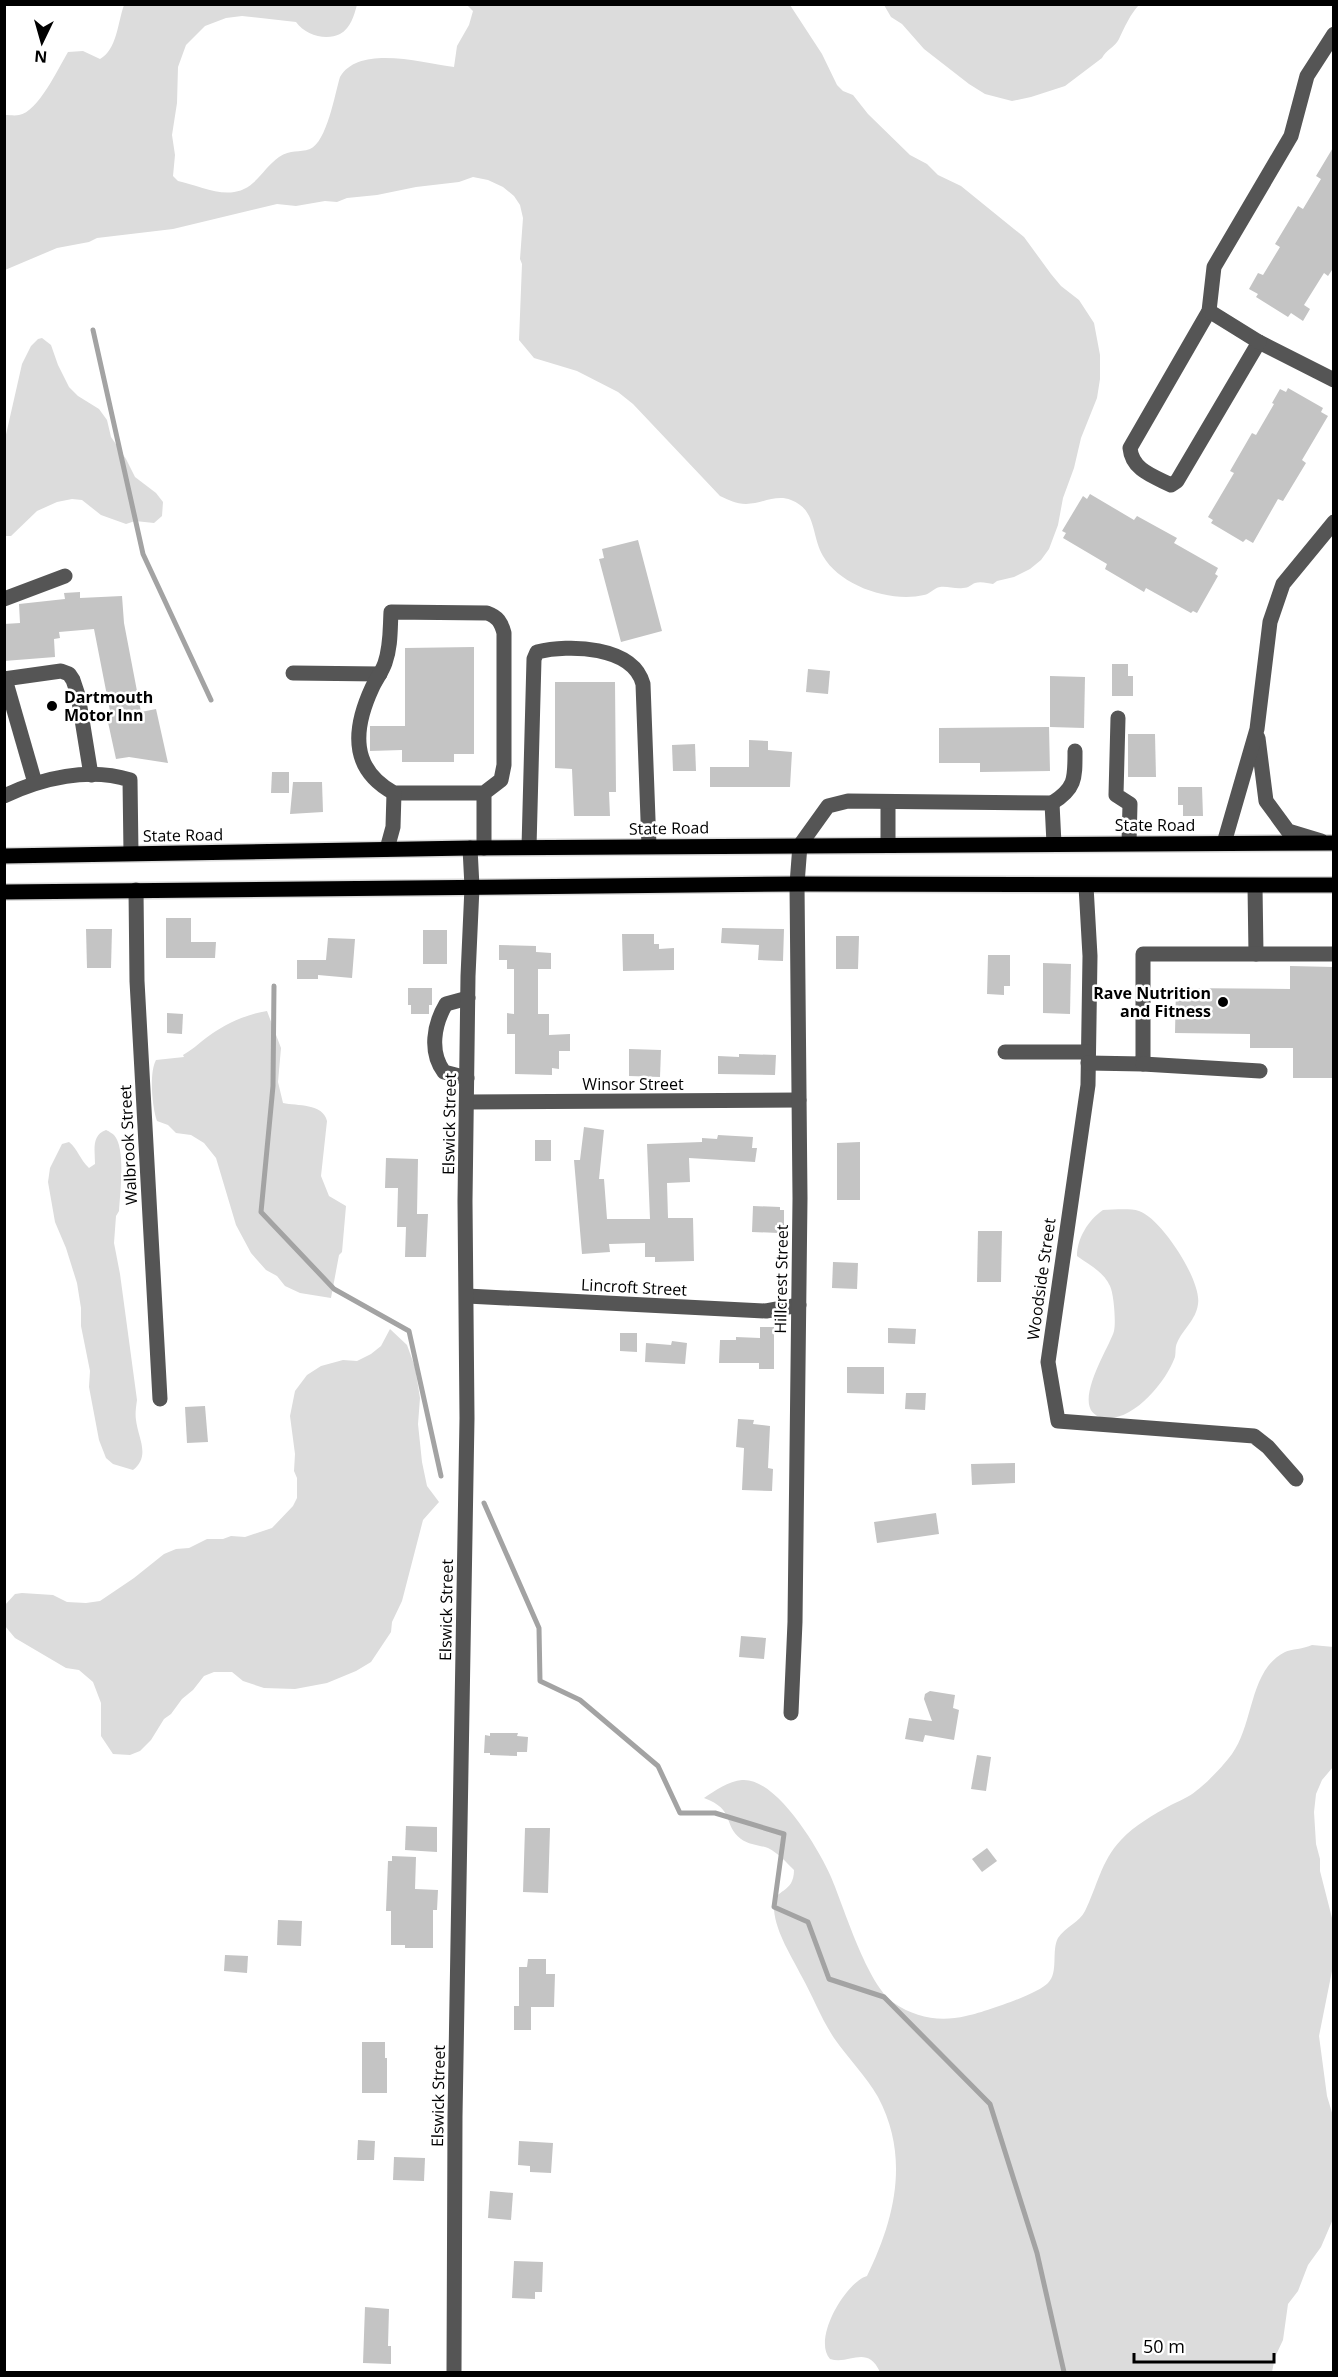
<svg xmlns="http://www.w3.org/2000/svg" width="1338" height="2377" viewBox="0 0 1338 2377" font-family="'Open Sans',sans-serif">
	<rect width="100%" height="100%" fill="#fff"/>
	<g fill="#dcdcdc">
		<path d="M124 5H357C354 15 351 28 340 34 326 41 305 35 296 22L242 16 226 18 205 26 186 45 178 67 177 103 172 135 175 155 173 176 178 181C202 186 231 203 253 183 262 175 269 164 279 157 291 149 299 153 310 149 327 142 335 93 340 77 359 44 423 63 454 67L457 46 469 25 473 11 467 5H790L822 54 837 85 843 91 853 95 868 114 910 155 927 164 938 175 961 186 1024 237 1051 274 1061 286 1079 300 1094 323 1100 355V379L1097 398 1081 438 1074 468 1063 498 1058 525 1049 549 1041 560 1030 569 1014 577 997 581 993 584C988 583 980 581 975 583 970 585 969 588 963 588 955 589 947 586 940 587 934 588 930 594 924 595 891 603 840 586 823 556 811 535 817 510 791 500 776 494 761 504 746 504 736 504 729 500 720 496L633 404 618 392 577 371 534 358 519 340 522 264 520 259 523 218 520 205 514 196 503 187 488 180 473 177 459 182 416 187 377 195 347 198 337 202 325 201 296 206 277 204 173 229 97 238 89 242 57 248 5 270V115C9 115 15 116 19 115 38 112 58 69 68 52L83 51 100 59C117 50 118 21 124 5Z"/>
		<path d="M884 5H1139C1131 13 1124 28 1119 39 1115 47 1106 50 1102 58L1065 86 1031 97 1012 101 985 94 969 84 924 49 902 24 891 17Z"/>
		<polygon points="42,338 51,345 58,365 69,387 78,396 99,409 107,420 111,437 126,459 135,477 156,493 163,502 162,516 154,523 135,521 126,524 101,515 82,500 72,499 57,502 37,511 11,536 5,536 5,439 22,364 31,346 38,339"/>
		<path d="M267 1011 281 1048 278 1082 283 1103C297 1106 323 1103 327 1121L321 1176 329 1196 346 1206 342 1252 339 1255 331 1298 300 1293 285 1286 277 1276 266 1270 251 1253 236 1225 216 1158 204 1143 191 1135 176 1133 168 1125 157 1121C152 1107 149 1073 156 1060L184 1057 183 1055C192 1050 198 1044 206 1038 223 1025 246 1014 267 1011Z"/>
		<path d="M106 1130C107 1130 113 1134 114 1135 126 1148 120 1193 119 1211L116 1216 114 1243 120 1274 137 1400C136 1407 135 1414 136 1420 138 1438 151 1456 133 1470L113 1464 106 1458 99 1440 89 1387 90 1371 81 1326V1308L77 1283 66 1248 55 1222 48 1182 50 1168 62 1144 69 1142C78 1149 80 1160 89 1168L95 1164C95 1151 91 1135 106 1130Z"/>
		<path d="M1103 1210C1113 1210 1129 1208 1139 1211 1161 1218 1202 1281 1198 1304 1196 1320 1183 1329 1177 1343 1175 1347 1176 1352 1175 1357 1166 1382 1133 1422 1104 1418 1066 1412 1110 1347 1114 1331 1116 1323 1114 1294 1110 1286 1104 1272 1088 1264 1077 1256 1077 1239 1088 1220 1103 1210Z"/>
		<polygon points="390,1329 407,1345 415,1367 420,1398 418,1424 422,1462 427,1486 439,1502 423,1520 402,1601 392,1622 391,1632 371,1662 356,1671 327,1683 295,1689 264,1688 243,1681 232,1672 214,1672 204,1676 193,1690 182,1699 171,1714 164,1719 151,1740 140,1751 130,1755 113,1754 101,1736 101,1703 93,1682 79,1670 66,1668 15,1638 5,1626 5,1605 15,1594 22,1593 53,1595 67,1602 86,1603 100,1601 134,1578 164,1554 176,1549 189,1548 207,1539 223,1539 231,1536 245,1537 272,1528 293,1506 297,1498 297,1478 294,1471 295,1454 290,1416 295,1391 307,1375 321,1366 343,1360 357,1361 371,1354 381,1346"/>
		<path d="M1312 1645 1334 1647 1333 1767 1322 1780 1316 1794 1314 1812 1316 1844 1320 1859V1871L1332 1918 1333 1966 1319 2036 1327 2096 1333 2116V2219L1321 2247 1308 2265 1298 2291 1288 2304 1283 2340 1275 2357 1272 2372H880C867 2344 850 2365 830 2359 812 2339 846 2282 867 2276 895 2219 910 2157 878 2097 866 2076 848 2058 834 2038 822 2020 813 1997 802 1977 792 1957 776 1933 774 1910 771 1887 794 1896 794 1870 786 1862 778 1853 768 1848 759 1845 749 1845 741 1839 722 1824 736 1810 704 1798 714 1791 729 1781 742 1780 776 1777 819 1849 831 1877 844 1907 867 1985 894 2003 916 2018 940 2022 966 2016 982 2013 1038 1994 1048 1983 1059 1972 1051 1951 1058 1938 1065 1927 1080 1922 1085 1911 1097 1887 1101 1861 1121 1840 1135 1825 1153 1815 1171 1805 1179 1801 1189 1797 1196 1791 1208 1782 1223 1766 1232 1754 1254 1724 1249 1670 1285 1652 1291 1649 1304 1649 1312 1645Z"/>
	</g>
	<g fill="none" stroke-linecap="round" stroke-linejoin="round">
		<g stroke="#a3a3a3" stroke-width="5">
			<polyline points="93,330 143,554 211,700"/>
			<polyline points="274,986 273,1086 261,1212 334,1289 409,1331 441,1476"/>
			<polyline points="484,1503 539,1628 540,1681 580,1700 658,1766 680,1813 715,1813 784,1834 774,1907 808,1922 829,1979 884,1997 990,2104 1037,2253 1064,2372"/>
		</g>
	</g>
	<g fill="#c4c4c4">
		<polygon points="1334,146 1334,267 1328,276 1324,273 1304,305 1310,309 1303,321 1291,313 1288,317 1256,297 1258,294 1249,289 1258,273 1263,275 1280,247 1275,244 1298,206 1303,209 1321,179 1316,176"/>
		<polygon points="1288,388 1323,408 1321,412 1328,416 1302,460 1306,463 1283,501 1278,499 1253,543 1246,539 1243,542 1211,523 1213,520 1208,517 1234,473 1230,471 1252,433 1256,435 1274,404 1272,403 1280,389 1286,392"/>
		<polygon points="1090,494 1134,520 1137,516 1177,538 1174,543 1218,568 1215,574 1218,576 1197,613 1193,611 1191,613 1146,588 1144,592 1105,569 1107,564 1063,538 1066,533 1062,531 1083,496 1087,499"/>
		<polygon points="638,540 662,631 621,642 599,559 604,558 602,549"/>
		<polygon points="80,592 80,598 122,596 124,623 141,712 156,709 168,763 129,757 116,759 106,713 110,711 94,629 59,632 60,638 54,639 55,657 4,661 4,624 20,623 19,604 65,599 64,593"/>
		<polygon points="474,647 474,754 454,754 454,762 402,762 402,750 370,751 370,726 405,726 405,648"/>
		<polygon points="1112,664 1128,664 1128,676 1133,676 1133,696 1112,696"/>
		<polygon points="808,669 830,671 828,694 806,692"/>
		<polygon points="1050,676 1085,677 1084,728 1050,727"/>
		<polygon points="555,682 615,682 616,792 609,792 610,816 574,816 572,769 555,768"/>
		<polygon points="1049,727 1050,771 980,772 980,763 939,763 939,728"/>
		<polygon points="1128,734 1155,734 1156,777 1128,777"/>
		<polygon points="749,740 768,741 768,750 792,752 790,787 710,787 710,767 749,767"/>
		<polygon points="695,744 696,771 673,771 672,745"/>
		<polygon points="272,772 289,772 289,793 271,793"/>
		<polygon points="293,782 322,782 323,812 290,814"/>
		<polygon points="1178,787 1202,787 1203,816 1183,816 1183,805 1178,805"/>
		<polygon points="166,918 191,918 191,942 216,942 215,958 166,958"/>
		<polygon points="722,928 784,929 783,961 758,960 759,945 721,943"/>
		<polygon points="86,929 112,929 111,968 87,968"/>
		<rect x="423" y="930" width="24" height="34"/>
		<polygon points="622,934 654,934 654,944 659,944 659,949 674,948 674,970 623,971"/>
		<polygon points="836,936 859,936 858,969 836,969"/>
		<polygon points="328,938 355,939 352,978 318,975 318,979 297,979 297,960 326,960"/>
		<polygon points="499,945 536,946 536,952 551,953 551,969 538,969 538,1014 549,1014 549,1035 570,1034 570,1051 559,1051 559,1069 552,1068 552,1075 515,1074 515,1034 507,1034 507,1013 514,1014 514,969 507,969 507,960 499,960"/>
		<polygon points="988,955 1010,955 1010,986 1004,986 1004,995 987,994"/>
		<polygon points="1043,963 1071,964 1070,1014 1043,1013"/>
		<polygon points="1290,966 1334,967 1334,1078 1293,1078 1293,1048 1250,1048 1250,1034 1175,1033 1176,988 1290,989"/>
		<polygon points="408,988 432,988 432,1005 429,1005 429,1014 411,1014 411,1005 408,1005"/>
		<polygon points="167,1013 183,1014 182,1034 167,1033"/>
		<polygon points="629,1049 661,1050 660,1077 629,1076"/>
		<polygon points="739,1054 776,1055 775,1075 718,1074 718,1056 739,1057"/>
		<polygon points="584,1127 604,1130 599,1179 604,1179 607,1219 650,1219 647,1144 702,1142 702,1138 717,1139 718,1135 753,1137 752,1148 757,1148 755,1162 689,1158 690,1182 667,1183 668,1218 693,1218 694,1261 655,1262 655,1257 645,1257 645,1243 609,1244 610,1252 582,1254 574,1160 580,1160"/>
		<rect x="535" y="1140" width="16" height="21"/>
		<polygon points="860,1142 860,1200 837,1200 837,1143"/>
		<polygon points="386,1158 418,1159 417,1214 428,1214 426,1257 405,1257 406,1227 397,1227 398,1188 385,1188"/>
		<polygon points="753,1206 780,1207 780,1210 784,1210 784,1229 779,1229 779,1233 752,1232"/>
		<polygon points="978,1231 1002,1231 1001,1282 977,1282"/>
		<polygon points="833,1262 858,1263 857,1289 832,1288"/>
		<polygon points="760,1327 774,1327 774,1369 759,1369 759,1363 719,1363 720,1340 736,1340 736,1337 760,1338"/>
		<polygon points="888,1328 916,1329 915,1344 888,1343"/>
		<polygon points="620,1333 637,1333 637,1352 620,1351"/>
		<polygon points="672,1341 687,1343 685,1364 645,1362 646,1343 671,1345"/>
		<polygon points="847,1367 884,1367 884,1394 847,1393"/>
		<polygon points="906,1393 926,1393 925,1410 905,1409"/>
		<polygon points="205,1406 208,1442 187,1443 185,1407"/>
		<polygon points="738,1419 754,1420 753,1424 770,1426 768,1468 773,1469 772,1491 742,1490 744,1448 736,1447"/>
		<polygon points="1015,1463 1015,1483 972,1485 971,1464"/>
		<polygon points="936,1513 939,1534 877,1543 874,1522"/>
		<polygon points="741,1636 766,1638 764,1659 739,1657"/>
		<polygon points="930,1691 955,1695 953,1708 959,1710 954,1740 925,1735 923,1742 905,1739 909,1718 932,1721 924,1699 925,1694"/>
		<polygon points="490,1733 518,1733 517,1736 528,1737 527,1752 517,1752 517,1756 490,1755 490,1753 484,1753 485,1735 490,1736"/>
		<polygon points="977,1755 991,1757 986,1791 971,1789"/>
		<polygon points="406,1826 437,1827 437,1852 405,1850"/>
		<polygon points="525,1828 550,1828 548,1893 523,1892"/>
		<polygon points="987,1848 997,1861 982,1872 972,1859"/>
		<polygon points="392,1856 416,1857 415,1889 438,1890 437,1910 433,1910 433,1948 405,1948 405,1945 391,1945 391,1911 386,1911 388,1861 392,1861"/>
		<polygon points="278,1920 302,1921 301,1946 277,1945"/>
		<polygon points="225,1955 248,1956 247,1973 224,1971"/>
		<polygon points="528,1959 546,1959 546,1974 555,1974 554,2007 531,2007 531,2030 514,2030 514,2006 519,2006 519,1967 527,1967"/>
		<polygon points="362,2042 385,2042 385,2058 387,2058 387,2093 362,2093"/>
		<polygon points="358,2140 375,2141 374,2160 357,2160"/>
		<polygon points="519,2141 553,2143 551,2173 530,2172 530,2166 518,2165"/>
		<polygon points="394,2157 425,2158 424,2181 393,2180"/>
		<polygon points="490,2191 513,2193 511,2220 488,2218"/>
		<polygon points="514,2261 543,2262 542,2292 535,2292 535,2299 512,2298"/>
		<polygon points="365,2307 389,2309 388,2346 391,2346 391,2364 363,2363"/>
	</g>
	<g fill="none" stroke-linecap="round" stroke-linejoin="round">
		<g stroke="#dbdbdb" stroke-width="18">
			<g id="major">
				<polyline points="4,856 470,848 1334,843"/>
				<polyline points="4,892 797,884 1334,885"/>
			</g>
		</g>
		<g stroke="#555" stroke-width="15">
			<path d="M1334 34 1307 76 1291 136 1214 267 1209 311 1130 448C1132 470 1153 476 1171 485L1177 481 1259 342 1334 380"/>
			<polyline points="1209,311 1259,342"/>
			<polyline points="4,599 65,576"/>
			<polyline points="293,673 380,674"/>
			<polyline points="4,679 61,671 69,674 73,680 78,695 91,775"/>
			<polyline points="5,679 35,783"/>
			<polyline points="1118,718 1116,795 1130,804 1129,843"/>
			<polyline points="1258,738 1266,801 1288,831 1321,841"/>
			<path d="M484 793H394C350 769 353 729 372 688 376 679 382 672 385 663 391 646 390 629 391 612L487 613C498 617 501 622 504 633V765L501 780 484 793V848"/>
			<path d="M4 796C42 778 89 767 130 780L131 853"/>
			<polyline points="888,802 888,845"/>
			<path d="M1052 803C1076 788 1075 778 1075 751"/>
			<polyline points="1224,843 1257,729 1270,622 1283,584 1334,522"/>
			<path d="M529 847 534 659 537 652C569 644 633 646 643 684L649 846"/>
			<polyline points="387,849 393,827 394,793"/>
			<polyline points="1086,886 1090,956 1088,1085 1048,1362 1058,1421 1254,1436 1268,1447 1296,1479"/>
			<polyline points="1255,886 1256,954"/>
			<polyline points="136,890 137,981 160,1399"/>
			<polyline points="1005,1052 1088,1052"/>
			<polyline points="1088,1063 1143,1064 1143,954 1334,954"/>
			<polyline points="1143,1064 1260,1071"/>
			<path d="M467 1078 444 1072C429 1052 434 1024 446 1004L468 998"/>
			<polyline points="467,1102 799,1100"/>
			<polyline points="467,1296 766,1311 799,1305"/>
			<polyline points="791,1713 795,1622 800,1198 797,884 800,845 828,806 848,801 1052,803 1054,844"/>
			<polyline points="454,2372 455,2117 467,1418 465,1201 468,976 472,887 470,848"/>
		</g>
		<use href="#major" stroke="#000" stroke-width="15"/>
	</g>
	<g fill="#000" stroke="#fff" stroke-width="2">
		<circle cx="52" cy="706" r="6"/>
		<circle cx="1223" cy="1002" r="6"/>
	</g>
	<g text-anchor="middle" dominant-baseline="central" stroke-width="5" stroke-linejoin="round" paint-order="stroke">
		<g font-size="16" font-weight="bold" fill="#000" stroke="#fff" text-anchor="start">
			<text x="64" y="697">Dartmouth<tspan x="64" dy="18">Motor Inn</tspan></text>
			<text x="1211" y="993" text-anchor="end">Rave Nutrition<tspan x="1211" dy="18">and Fitness</tspan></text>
		</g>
		<g font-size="16" fill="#000" stroke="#fff">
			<text x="1155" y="825">State Road</text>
			<text transform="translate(669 828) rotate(-1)">State Road</text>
			<text transform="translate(183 835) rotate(-1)">State Road</text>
			<text x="633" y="1084">Winsor Street</text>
			<text transform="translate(449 1124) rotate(-89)">Elswick Street</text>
			<text transform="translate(128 1145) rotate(-93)">Walbrook Street</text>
			<text transform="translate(781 1279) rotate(-89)">Hillcrest Street</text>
			<text transform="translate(1041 1279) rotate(-82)">Woodside Street</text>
			<text transform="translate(634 1287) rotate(3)">Lincroft Street</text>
			<text transform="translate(446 1610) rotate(-89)">Elswick Street</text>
			<text transform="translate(438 2096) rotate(-89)">Elswick Street</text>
		</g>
	</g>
	<rect width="1338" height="2377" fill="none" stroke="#000000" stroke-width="12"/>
	<g transform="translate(42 42) rotate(185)" stroke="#ffffff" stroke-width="4.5" paint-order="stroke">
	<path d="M0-4.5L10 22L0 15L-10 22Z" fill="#000000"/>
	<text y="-9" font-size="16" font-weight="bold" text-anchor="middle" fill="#000000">N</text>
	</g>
	<path d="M1134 2353v9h140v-9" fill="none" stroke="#000000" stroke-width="3"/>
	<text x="1143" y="2353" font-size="18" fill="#000000" stroke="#ffffff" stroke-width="4.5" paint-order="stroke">50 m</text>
</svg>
